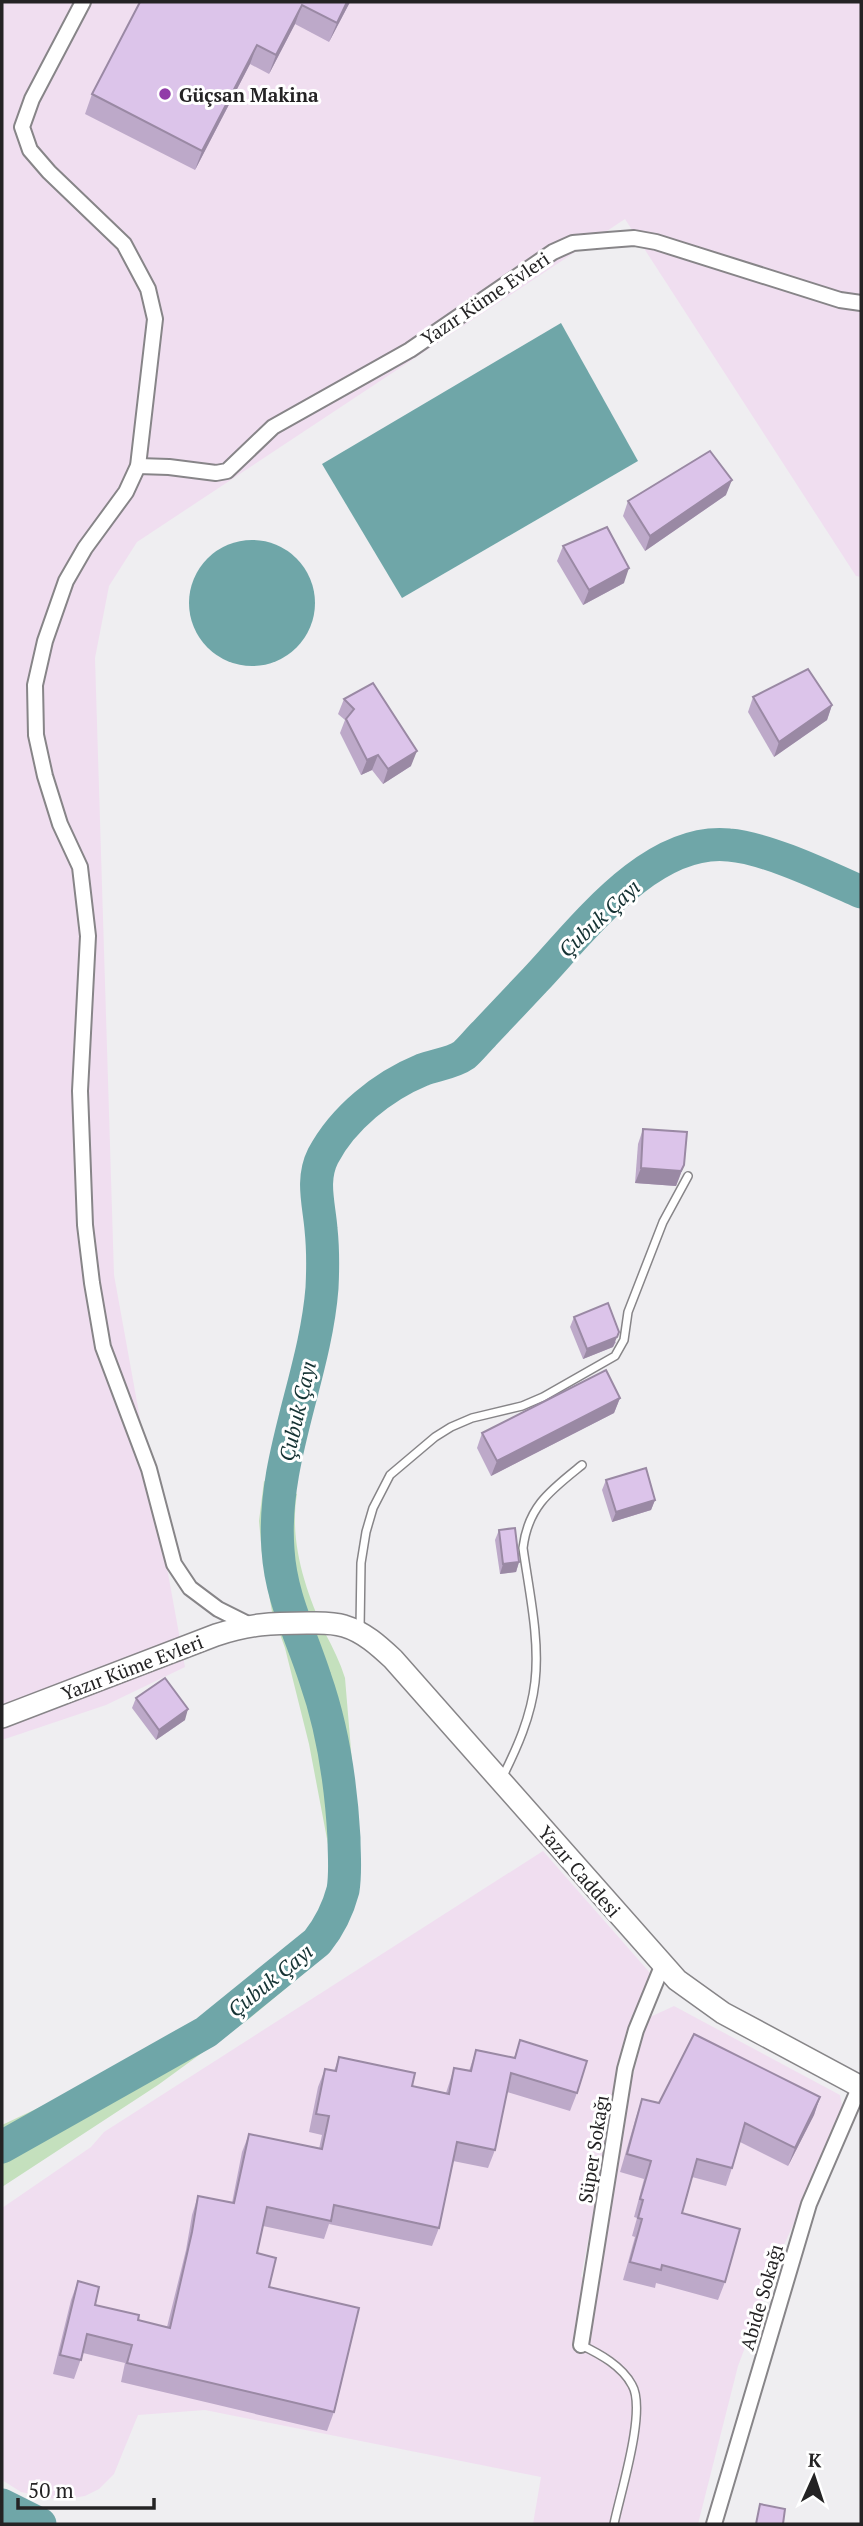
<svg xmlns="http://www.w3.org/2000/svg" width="863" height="2526" viewBox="0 0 863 2526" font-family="'PT Serif',serif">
	<rect width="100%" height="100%" fill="#efeef1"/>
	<g fill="#f0def0">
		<polygon points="2,2 861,2 861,577 856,576 625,219 137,542 109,586 95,658 114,1275 185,1667 106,1705 2,1740"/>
		<polygon points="543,1851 651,1974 628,2035 581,2277 595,2281 631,2083 648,2018 674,2006 840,2095 844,2115 783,2247 738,2366 698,2524 533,2524 541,2477 205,2410 138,2415 114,2474 99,2489 85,2496 60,2500 21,2492 2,2480 2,2208 91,2147 104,2132"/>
	</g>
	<g fill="#c4e0bd">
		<path d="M264 1481 297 1494C289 1541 305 1590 325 1633 333 1648 340 1662 345 1678L359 1846V1886L342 1929 315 1964 250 2018 158 2085 2 2187V2125L106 2076 190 2029 268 1971 311 1933 323 1916 332 1880 331 1860 309 1744 285 1648 272 1612 262 1554 259 1521Z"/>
		<polygon points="2,2492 51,2520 57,2524 13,2524 2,2518"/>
	</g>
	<g fill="#6fa6a8">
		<polygon points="561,323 638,461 402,598 322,464"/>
		<circle cx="252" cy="603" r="63"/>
	</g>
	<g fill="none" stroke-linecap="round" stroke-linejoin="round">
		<g stroke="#6fa6a8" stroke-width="33">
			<path d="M2 2147 206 2032 317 1942C329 1927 338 1909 343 1890 346 1872 344 1855 344 1838 341 1784 333 1729 315 1678 301 1634 281 1598 278 1550 271 1461 315 1377 322 1288 323 1268 323 1248 321 1229 319 1204 311 1180 323 1156 343 1118 383 1086 422 1070 435 1065 453 1063 464 1055 471 1049 477 1041 484 1034 501 1016 518 998 535 980 583 929 651 837 729 845 767 848 825 876 861 892"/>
			<polyline points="2,2505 40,2524"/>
		</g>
		<g stroke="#878588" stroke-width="10">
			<g id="lane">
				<polyline points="360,1629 361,1563 366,1532 373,1508 390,1475 435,1437 451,1427 472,1418 522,1406 543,1397 615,1356 624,1340 628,1312 663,1222 688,1176"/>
				<path d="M502 1778C517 1748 531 1717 535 1682 540 1639 529 1591 523 1548 528 1506 551 1490 582 1465"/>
				<path d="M581 2345C600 2354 622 2366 632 2385 647 2410 620 2494 614 2524"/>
			</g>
		</g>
		<g stroke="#878588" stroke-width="18">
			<g id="street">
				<polyline points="83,2 32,99 22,127 30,150 49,172 124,244 148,289 155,319 138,466 126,492 85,548 66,581 45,641 35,685 36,735 45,776 60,824 80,867 88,936 80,1091 85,1225 92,1283 103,1347 149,1469 174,1564 190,1588 218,1609 250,1625"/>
				<polyline points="138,466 169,467 216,473 227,471 273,427 410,350 553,252 573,243 608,240 634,238 656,242 840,300 861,303"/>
				<polyline points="581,2345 625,2069 636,2030 663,1964"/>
				<polyline points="714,2524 809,2204 860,2086"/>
			</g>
		</g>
		<g stroke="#878588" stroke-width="24">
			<path id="secondary" d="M2 1717 216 1635C250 1624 271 1623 307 1623 319 1623 332 1622 344 1626 364 1632 379 1646 393 1659L677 1980 723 2013 861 2087"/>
		</g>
		<use href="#lane" stroke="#fff" stroke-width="7"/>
		<use href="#street" stroke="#fff" stroke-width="14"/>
		<use href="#secondary" stroke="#fff" stroke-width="21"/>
	</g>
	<g fill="#bda9c9">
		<polygon points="140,2 350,2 329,42 295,24 269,74 250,64 195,170 85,114 92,94"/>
		<polygon points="726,495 645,551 623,516 628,501"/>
		<polygon points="563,546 624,583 583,605 557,561"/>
		<polygon points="753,697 832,705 827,720 774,757 748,712"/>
		<polygon points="344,699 411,766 383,784 372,770 361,775 340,733 345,720 338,714"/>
		<polygon points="643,1129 684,1165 676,1186 635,1183 638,1144"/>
		<polygon points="574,1317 616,1342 613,1347 583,1359 570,1327"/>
		<polygon points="620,1398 614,1413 491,1476 477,1448 482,1433"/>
		<polygon points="606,1480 655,1500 651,1510 612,1522 602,1490"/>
		<polygon points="499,1530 519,1562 516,1572 500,1574 495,1540"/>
		<polygon points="136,1698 185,1720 156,1740 132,1708"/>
		<polygon points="520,2040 577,2093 570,2111 507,2092 495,2150 488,2168 453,2161 439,2228 432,2246 329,2224 324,2239 263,2226 257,2253 269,2287 334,2412 327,2431 121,2382 125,2363 83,2353 74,2379 53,2374 71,2300 78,2281 95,2305 138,2320 167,2327 186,2250 192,2215 198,2196 232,2203 242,2152 249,2134 319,2149 322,2135 309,2132 318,2087 325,2069 334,2071 339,2057 412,2086 446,2093 454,2068 469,2071 476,2050 514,2058"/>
		<polygon points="820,2097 814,2115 788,2166 740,2142 732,2168 726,2186 692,2177 682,2213 725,2282 718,2300 656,2283 655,2288 623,2280 635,2237 632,2236 637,2218 634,2217 644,2179 620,2172 636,2117 642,2099 659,2103"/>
	</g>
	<g fill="#9a89a4">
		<polygon points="347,2 350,2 329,42 337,23"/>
		<polygon points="302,5 295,24 269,74 276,55"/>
		<polygon points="257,45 250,64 195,170 202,151"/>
		<polygon points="732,480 726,495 645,551 650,536"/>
		<polygon points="629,568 624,583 583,605 589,590"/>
		<polygon points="832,705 827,720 774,757 779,742"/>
		<polygon points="417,751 411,766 383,784 388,769"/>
		<polygon points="378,755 372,770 361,775 367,760"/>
		<polygon points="684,1165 676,1186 635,1183 641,1168"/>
		<polygon points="619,1332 613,1347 583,1359 587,1349"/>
		<polygon points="620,1398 614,1413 491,1476 497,1461"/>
		<polygon points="655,1500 651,1510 612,1522 616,1512"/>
		<polygon points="519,1562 516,1572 500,1574 503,1564"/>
		<polygon points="188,1709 185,1720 156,1740 159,1730"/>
		<polygon points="820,2097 814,2115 788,2166 795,2148"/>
	</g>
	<g fill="#dcc4ea" stroke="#9a89a4" stroke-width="2">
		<polygon points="140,2 347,2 337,23 302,5 276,55 257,45 202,151 92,94"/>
		<polygon points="710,451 732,480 650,536 628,501"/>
		<polygon points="607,527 629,568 589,590 563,546"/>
		<polygon points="808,669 832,705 779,742 753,697"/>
		<polygon points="373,683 417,751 388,769 378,755 367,760 346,719 354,709 344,699"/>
		<polygon points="643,1129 687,1132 684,1165 681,1171 641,1168"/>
		<polygon points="608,1303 619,1332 617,1337 587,1349 574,1317"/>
		<polygon points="606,1370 620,1398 497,1461 482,1433"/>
		<polygon points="646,1468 655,1500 616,1512 606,1480"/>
		<polygon points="515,1528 519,1562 503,1564 499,1530"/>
		<polygon points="165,1678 188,1709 159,1730 136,1698"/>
		<polygon points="694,2034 820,2097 795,2148 745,2123 732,2168 697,2159 682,2213 740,2229 725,2282 662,2265 661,2270 630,2262 642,2219 638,2218 643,2200 640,2199 651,2161 627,2154 642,2099 659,2103"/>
		<polygon points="520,2040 587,2061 577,2093 511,2073 495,2150 457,2142 439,2228 334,2205 331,2221 267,2207 257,2253 276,2258 269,2287 359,2308 334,2412 127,2363 132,2345 87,2334 81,2360 60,2355 78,2281 99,2287 95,2305 139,2315 138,2320 170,2328 192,2232 198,2196 234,2203 249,2134 322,2149 329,2116 316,2114 325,2069 336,2071 339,2057 415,2073 412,2086 449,2094 454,2068 471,2071 476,2050 515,2058"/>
		<polygon points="760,2504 785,2509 783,2524 756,2524"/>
	</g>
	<circle fill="#913ba8" stroke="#fff" stroke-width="2.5" cx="165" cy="94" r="7"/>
	<g text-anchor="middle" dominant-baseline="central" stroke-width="6" stroke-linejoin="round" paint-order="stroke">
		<g font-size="19" font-weight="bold" fill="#242324" stroke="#fff" text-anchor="start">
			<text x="179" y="94">Güçsan Makina</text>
		</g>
		<g font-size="19" fill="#242324" stroke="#fff">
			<text transform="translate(485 298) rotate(-34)">Yazır Küme Evleri</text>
			<text transform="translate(132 1667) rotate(-21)">Yazır Küme Evleri</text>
			<text transform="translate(580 1871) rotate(49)">Yazır Caddesi</text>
			<text transform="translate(593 2149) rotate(-81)">Süper Sokağı</text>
			<text transform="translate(761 2297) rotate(-74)">Abide Sokağı</text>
		</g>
		<g font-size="21" font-style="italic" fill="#153233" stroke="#fff">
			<text transform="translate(599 918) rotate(-43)">Çubuk Çayı</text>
			<text transform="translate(297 1411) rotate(-77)">Çubuk Çayı</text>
			<text transform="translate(270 1980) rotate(-39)">Çubuk Çayı</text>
		</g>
	</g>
	<rect width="863" height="2526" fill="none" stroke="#242324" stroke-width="7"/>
	<g transform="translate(814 2477) rotate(3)" stroke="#ffffff" stroke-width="5" paint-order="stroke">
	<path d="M0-5L12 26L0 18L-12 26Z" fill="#242324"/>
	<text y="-10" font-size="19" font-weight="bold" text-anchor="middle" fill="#242324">K</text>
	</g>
	<path d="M18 2498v10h136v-10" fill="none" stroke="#242324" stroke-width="3.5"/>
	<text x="28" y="2498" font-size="21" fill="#242324" stroke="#ffffff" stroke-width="5" paint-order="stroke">50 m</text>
</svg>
